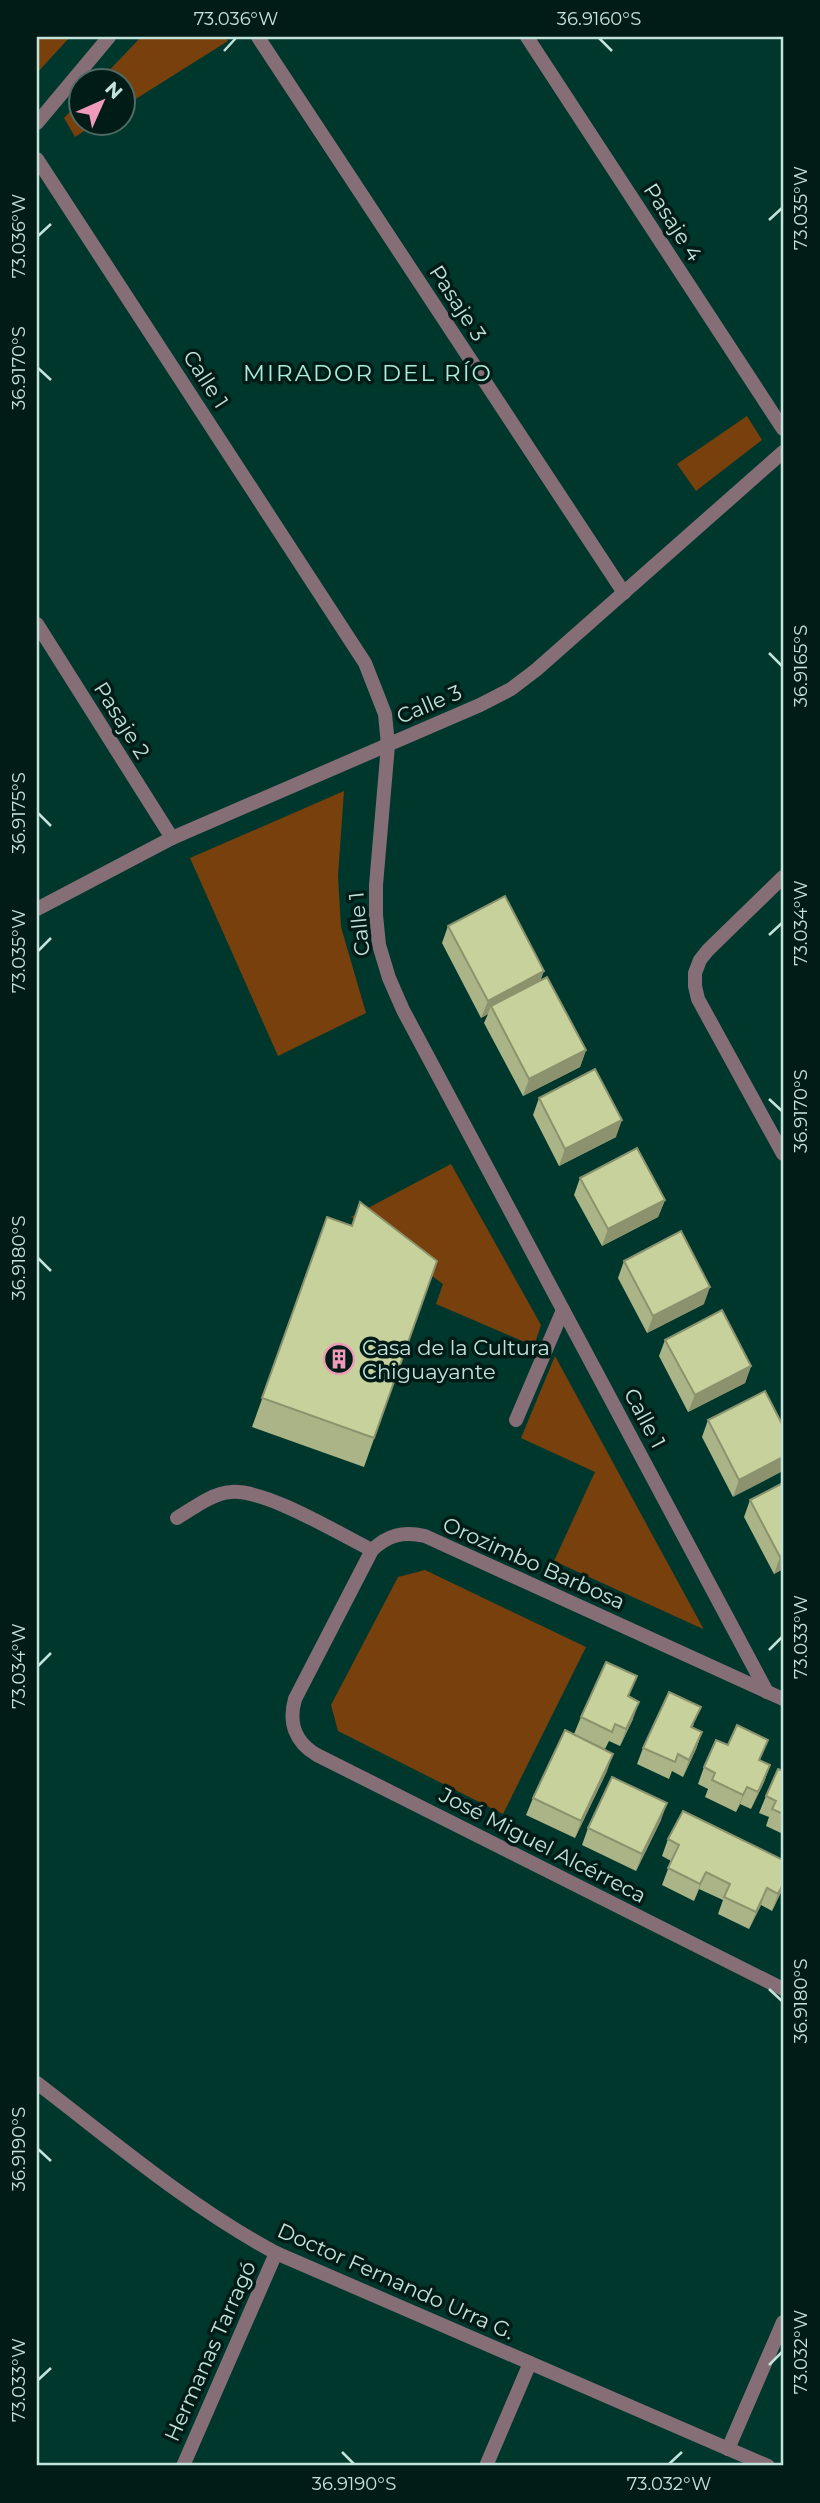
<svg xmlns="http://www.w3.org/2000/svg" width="820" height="2503" viewBox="0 0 820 2503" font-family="Montserrat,sans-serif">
	<rect width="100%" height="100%" fill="#00372d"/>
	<g fill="#77400c">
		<polygon points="37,37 70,37 37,73"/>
		<polygon points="141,37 225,37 228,41 123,107 122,80 100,80"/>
		<polygon points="80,101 80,122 97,123 75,137 64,118"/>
		<polygon points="747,416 762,440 696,491 677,464"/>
		<polygon points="344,791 338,876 341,927 366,1013 278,1056 190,858"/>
		<polygon points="451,1164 541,1325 534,1346 436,1304 443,1284 351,1217"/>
		<polygon points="555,1356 703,1628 703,1629 554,1561 595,1472 521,1438"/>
		<polygon points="425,1570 586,1647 503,1814 338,1731 331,1705 398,1577"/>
	</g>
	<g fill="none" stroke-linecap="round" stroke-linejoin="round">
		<g stroke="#866e76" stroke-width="14">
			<path d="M177 1518C192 1509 212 1493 231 1492 266 1489 339 1534 372 1550"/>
			<polyline points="728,2449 783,2322"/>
		</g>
		<g stroke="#866e76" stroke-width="14">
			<polyline points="258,37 624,593"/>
			<polyline points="527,37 783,429"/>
			<polyline points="37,123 109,37"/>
			<polyline points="37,159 365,663 385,714 388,745 376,885 376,915 379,945 389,978 403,1010 767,1692"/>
			<polyline points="37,624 172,838"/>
			<polyline points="783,877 708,950 700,960 695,973 695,986 698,999 783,1154"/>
			<polyline points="37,909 172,838 480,705 511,689 536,670 783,452"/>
			<polyline points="516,1420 563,1310"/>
			<path d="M783 1699 425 1536C403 1531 388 1535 372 1550L295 1699C288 1723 296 1743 317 1755L783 1989"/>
			<polyline points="183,2466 276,2253"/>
			<polyline points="486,2466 530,2363"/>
		</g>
		<path stroke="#866e76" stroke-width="14" d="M37 2083C114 2142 190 2207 276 2253L768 2466"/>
	</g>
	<g fill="#aab486">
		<polygon points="448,926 541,980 586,1050 580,1067 523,1096 484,1023 488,1014 481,1018 442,943"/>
		<polygon points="539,1098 616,1137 559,1166 533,1115"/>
		<polygon points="580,1178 665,1200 658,1217 602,1246 574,1195"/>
		<polygon points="327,1217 437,1261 364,1467 252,1427"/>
		<polygon points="624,1261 704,1304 647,1333 618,1278"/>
		<polygon points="665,1340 751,1366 745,1383 688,1412 659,1356"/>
		<polygon points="708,1420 783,1426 733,1497 702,1437"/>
		<polygon points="783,1483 783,1569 774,1574 744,1517 750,1500"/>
		<polygon points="629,1697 633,1719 620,1746 609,1741 605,1749 574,1734 581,1717"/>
		<polygon points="694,1724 692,1728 702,1732 696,1749 683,1777 672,1771 669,1779 637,1764 643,1748"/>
		<polygon points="760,1761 770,1765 764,1782 751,1809 740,1804 736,1812 705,1797 708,1789 698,1784 704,1767"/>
		<polygon points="607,1771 575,1838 526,1815 533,1798"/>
		<polygon points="783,1771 783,1834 766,1826 769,1817 759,1813 766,1796"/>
		<polygon points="661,1820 636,1871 582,1845 588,1828"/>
		<polygon points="668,1839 783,1888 772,1911 761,1905 749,1929 718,1914 723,1900 699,1889 694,1901 662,1885 671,1861 662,1856"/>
	</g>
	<g fill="#8b926d">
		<polygon points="544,971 538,988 491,1006 488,1014 481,1018 488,1001"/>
		<polygon points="586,1050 580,1067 523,1096 529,1079"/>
		<polygon points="622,1120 616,1137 559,1166 565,1149"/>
		<polygon points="665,1200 658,1217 602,1246 608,1229"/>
		<polygon points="710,1287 704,1304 647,1333 653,1316"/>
		<polygon points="751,1366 745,1383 688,1412 695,1395"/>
		<polygon points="783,1457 783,1471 733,1497 739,1480"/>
		<polygon points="783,1555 783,1569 774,1574 780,1557"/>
		<polygon points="639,1702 633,1719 620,1746 626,1729"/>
		<polygon points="702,1732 696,1749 683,1777 689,1760"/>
		<polygon points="613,1754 607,1771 575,1838 581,1821"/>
		<polygon points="770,1765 764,1782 751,1809 758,1792"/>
		<polygon points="747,1787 740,1804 736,1812 743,1795"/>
		<polygon points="667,1803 661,1820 636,1871 642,1854"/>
		<polygon points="706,1872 699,1889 694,1901 700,1884"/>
		<polygon points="783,1884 783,1888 772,1911 778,1894"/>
		<polygon points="767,1888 761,1905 749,1929 756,1912"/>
	</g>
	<g fill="#c6d19c" stroke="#8b926d" stroke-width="2">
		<polygon points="505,896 544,971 488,1001 448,926"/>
		<polygon points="547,977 586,1050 529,1079 491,1006"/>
		<polygon points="595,1069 622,1120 565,1149 539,1098"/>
		<polygon points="637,1148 665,1200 608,1229 580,1178"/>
		<polygon points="360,1202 437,1261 374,1438 262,1398 327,1217 352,1226"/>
		<polygon points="681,1231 710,1287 653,1316 624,1261"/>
		<polygon points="722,1310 751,1366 695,1395 665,1340"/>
		<polygon points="765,1391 783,1426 783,1457 739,1480 708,1420"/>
		<polygon points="783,1483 783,1555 780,1557 750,1500"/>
		<polygon points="606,1662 637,1676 628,1696 639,1702 626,1729 615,1724 612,1732 581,1717"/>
		<polygon points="669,1692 701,1707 691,1727 702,1732 689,1760 678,1754 675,1762 643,1748"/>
		<polygon points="737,1725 768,1740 759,1760 770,1765 758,1792 747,1787 743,1795 712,1780 715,1773 704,1767 716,1740 728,1745"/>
		<polygon points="565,1730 613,1754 581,1821 533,1798"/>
		<polygon points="778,1769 783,1771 783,1814 772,1809 776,1801 766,1796"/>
		<polygon points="612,1777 667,1803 642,1854 588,1828"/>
		<polygon points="683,1811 783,1860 783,1884 778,1894 767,1888 756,1912 724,1897 730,1884 706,1872 700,1884 668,1868 679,1845 668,1839"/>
	</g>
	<path fill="none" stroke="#c3e3db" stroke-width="2.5" d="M599 38 612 51M224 51 236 38M769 220 782 208M38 236 51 224M38 368 51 380M769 653 782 666M38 813 51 826M769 935 782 923M38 951 51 938M769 1099 782 1111M38 1258 51 1271M769 1650 782 1637M38 1666 51 1653M769 1989 782 2001M38 2149 51 2161M769 2365 782 2352M38 2380 51 2368M342 2452 354 2464M669 2464 682 2452"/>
	<defs>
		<g id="building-ring" transform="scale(1.575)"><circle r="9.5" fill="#011b16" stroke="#ef9ab8" stroke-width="1.5"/><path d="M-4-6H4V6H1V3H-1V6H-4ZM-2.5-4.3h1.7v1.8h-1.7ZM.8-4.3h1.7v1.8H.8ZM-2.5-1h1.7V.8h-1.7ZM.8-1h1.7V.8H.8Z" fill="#ef9ab8"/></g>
	</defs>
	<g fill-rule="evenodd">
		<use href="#building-ring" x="339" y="1359"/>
	</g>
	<g text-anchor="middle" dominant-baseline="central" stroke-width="7" stroke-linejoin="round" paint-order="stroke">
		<g font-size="21" fill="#c3e3db" stroke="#011b16">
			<text transform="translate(673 222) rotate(57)">Pasaje 4</text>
			<text transform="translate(458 303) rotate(57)">Pasaje 3</text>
			<text transform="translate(206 379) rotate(57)">Calle 1</text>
			<text transform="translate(429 704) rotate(-23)">Calle 3</text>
			<text transform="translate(122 720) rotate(58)">Pasaje 2</text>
			<text transform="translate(359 924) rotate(-96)">Calle 1</text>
			<text transform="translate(645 1418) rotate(62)">Calle 1</text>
			<text transform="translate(534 1563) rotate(24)">Orozimbo Barbosa</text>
			<text transform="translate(543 1845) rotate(27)">José Miguel Alcérreca</text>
			<text transform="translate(396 2281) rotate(24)">Doctor Fernando Urra G.</text>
			<text transform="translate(210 2351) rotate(-66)">Hermanas Tarragó</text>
		</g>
		<g font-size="21" fill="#c3e3db" stroke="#011b16" text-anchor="start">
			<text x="362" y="1347">Casa de la Cultura<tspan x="362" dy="24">Chiguayante</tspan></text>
		</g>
		<g font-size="23" letter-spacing="2" fill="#aaeddc" stroke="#011b16">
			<text x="368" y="373">MIRADOR DEL RÍO</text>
		</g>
	</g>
	<rect width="820" height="2503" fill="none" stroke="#011b16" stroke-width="77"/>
	<g transform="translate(102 102) rotate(45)"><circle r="33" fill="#011b16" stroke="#4f6b65" stroke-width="2"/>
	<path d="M0-5L12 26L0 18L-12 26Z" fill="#ef9ab8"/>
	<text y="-10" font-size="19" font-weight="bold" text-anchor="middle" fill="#c3e3db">N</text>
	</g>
	<rect x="38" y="38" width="744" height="2426" fill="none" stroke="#c3e3db" stroke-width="2.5"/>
	<g font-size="18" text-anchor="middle" fill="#c3e3db">
		<text x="236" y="25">73.036°W</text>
		<text x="599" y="25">36.9160°S</text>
		<text transform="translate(801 208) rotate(-90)" y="6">73.035°W</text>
		<text transform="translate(19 236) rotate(-90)" y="6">73.036°W</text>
		<text transform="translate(19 368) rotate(-90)" y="6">36.9170°S</text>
		<text transform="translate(801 666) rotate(-90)" y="6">36.9165°S</text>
		<text transform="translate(19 813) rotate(-90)" y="6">36.9175°S</text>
		<text transform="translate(801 923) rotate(-90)" y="6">73.034°W</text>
		<text transform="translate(19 951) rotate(-90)" y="6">73.035°W</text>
		<text transform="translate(801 1111) rotate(-90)" y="6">36.9170°S</text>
		<text transform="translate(19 1258) rotate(-90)" y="6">36.9180°S</text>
		<text transform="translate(801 1637) rotate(-90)" y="6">73.033°W</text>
		<text transform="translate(19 1666) rotate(-90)" y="6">73.034°W</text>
		<text transform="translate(801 2001) rotate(-90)" y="6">36.9180°S</text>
		<text transform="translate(19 2149) rotate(-90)" y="6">36.9190°S</text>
		<text transform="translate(801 2352) rotate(-90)" y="6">73.032°W</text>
		<text transform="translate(19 2380) rotate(-90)" y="6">73.033°W</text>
		<text x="354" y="2490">36.9190°S</text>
		<text x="669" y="2490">73.032°W</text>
	</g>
</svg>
